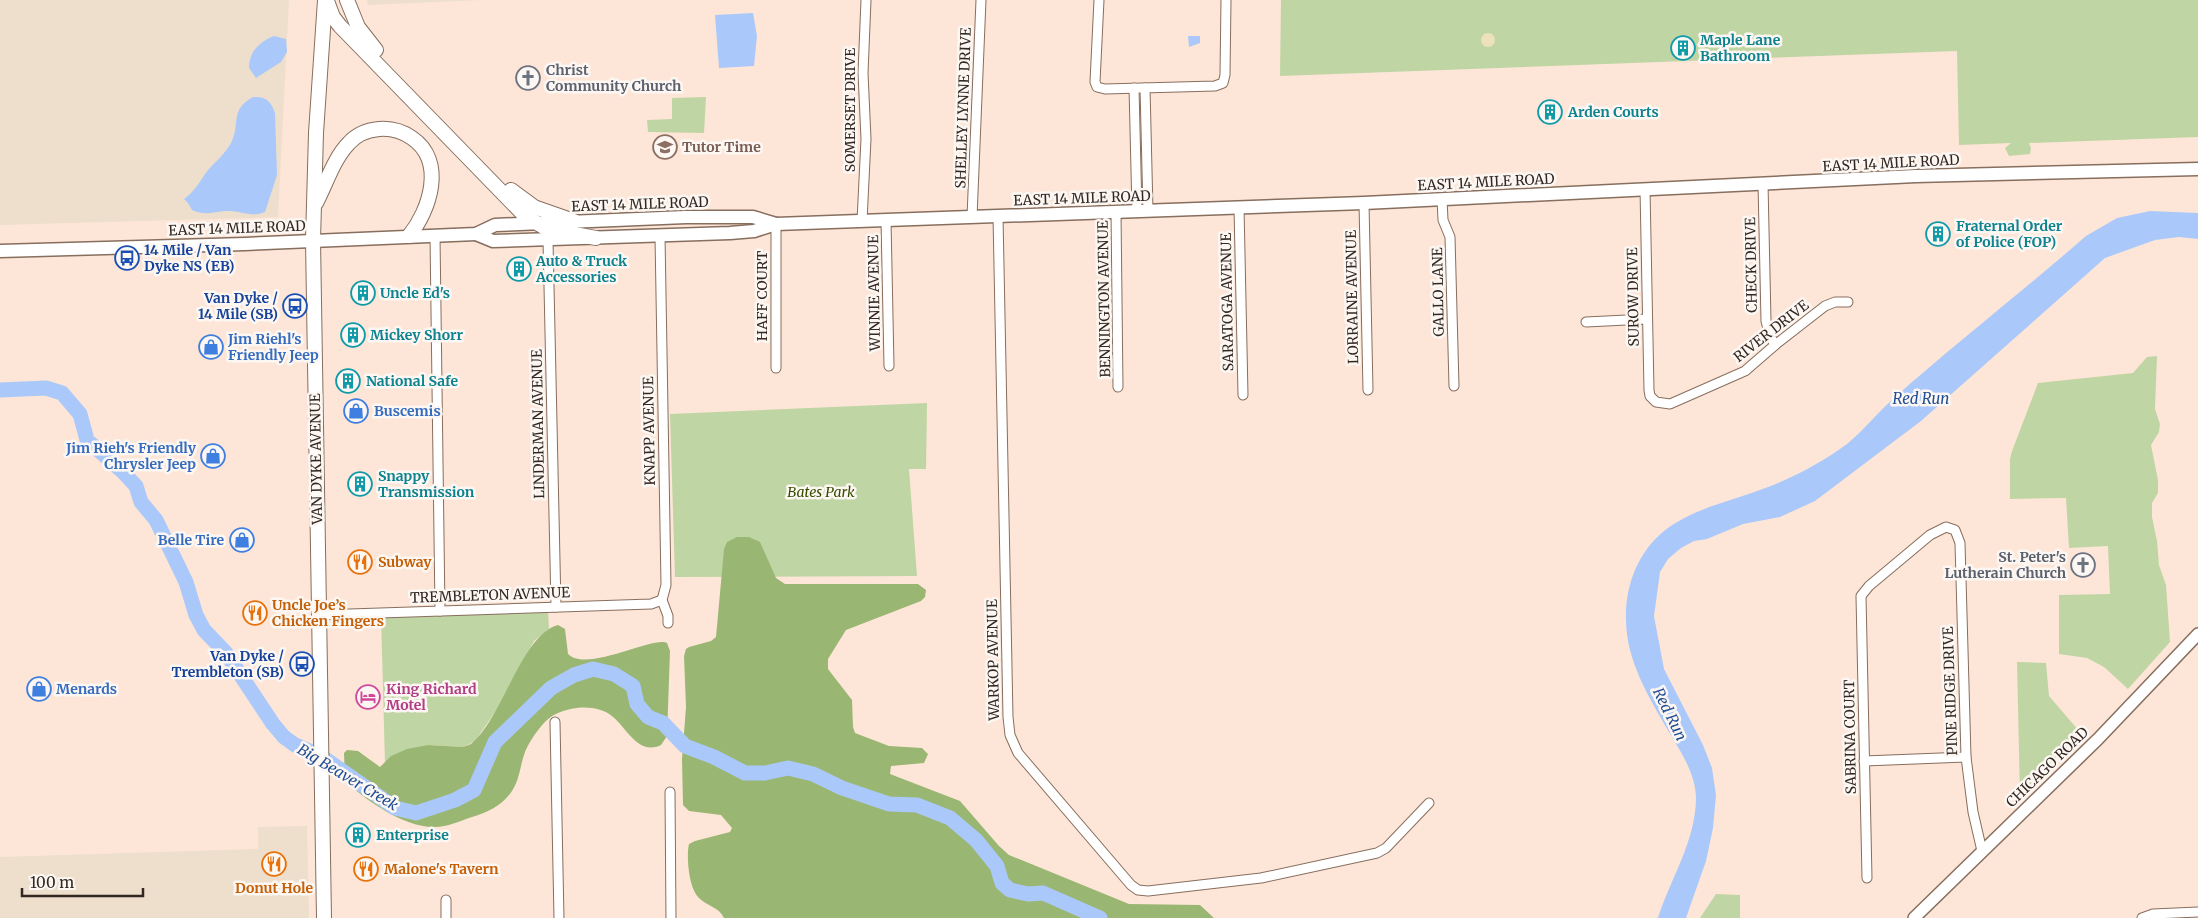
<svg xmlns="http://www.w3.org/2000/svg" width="2198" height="918" viewBox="0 0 2198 918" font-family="Merriweather,serif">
	<rect width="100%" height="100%" fill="#fde6d7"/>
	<g fill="#eddfcc">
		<polygon points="0,0 289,0 278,217 0,225"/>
		<polygon points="367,0 481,0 368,5"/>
		<polygon points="307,826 309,918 0,918 0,857 258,849 258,827"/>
	</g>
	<g fill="#c0d5a4">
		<polygon points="1281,0 2198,0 2198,137 2029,143 2031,148 2030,154 2009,156 2005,148 2011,143 1959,145 1957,51 1280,76"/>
		<polygon points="706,97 704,133 648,132 647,120 672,119 672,98"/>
		<polygon points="2157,356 2155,409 2160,424 2159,432 2151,445 2158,480 2158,493 2152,503 2152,517 2157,541 2159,565 2166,585 2170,642 2128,689 2104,667 2087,658 2059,654 2059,595 2110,594 2108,546 2069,548 2066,498 2010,499 2010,459 2012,451 2038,383 2133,373 2147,357"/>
		<polygon points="927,403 926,469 909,469 917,576 675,577 670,414"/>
		<polygon points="548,611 549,629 534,641 504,699 475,741 463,747 428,745 391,756 385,764 381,616"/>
		<polygon points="2017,662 2046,663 2049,696 2080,732 2020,797"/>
		<polygon points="1716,894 1740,895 1740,918 1700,918"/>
	</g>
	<g fill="#9ab673">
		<path d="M737 537H749L760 542 776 578 785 584H918L926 590 925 597 921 601 846 630 828 659V669L852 700 853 727 855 733 889 746 922 748 928 754 924 763 891 766 890 774 960 801 999 846 1009 855 1129 904 1200 905 1214 918H724C719 907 707 906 699 898 689 889 686 857 689 844L695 841 730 832 732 828 721 815 689 811 683 805 682 759 686 707 684 656 686 649 689 647 711 641 716 637 724 549 727 542Z"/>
		<path d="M558 625 565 629 568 654C587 673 653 636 667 643L670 651 667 736 661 745C638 756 627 728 613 717 598 704 573 706 556 714 544 719 530 740 525 752 520 765 520 779 512 791 502 806 488 812 472 817 460 821 447 827 435 827 405 828 367 801 345 781L344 753 347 750 358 751 380 767 391 756 407 749 428 745 463 747 471 744C503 718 521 635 558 625Z"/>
	</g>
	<circle fill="#ebe2bc" cx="1488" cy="40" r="7"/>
	<g fill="#aac9fa">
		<polygon points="753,13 757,36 754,66 719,68 715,15"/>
		<path d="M274 36 286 39 287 52 281 62 256 78 249 68C249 52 259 42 274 36Z"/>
		<polygon points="1188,36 1200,36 1200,43 1189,47"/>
		<path d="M253 97C266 96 271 101 275 113L277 175 265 212C252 218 240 210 226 211 213 212 205 216 192 210L188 203 184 199C195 191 200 181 208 170 216 161 225 154 231 143 241 124 229 110 253 97Z"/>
		<path d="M2150 211 2198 213V239L2179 237 2155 240 2105 258 1921 421 1815 501 1780 517 1743 524 1707 539 1694 541 1681 548 1668 559 1660 572 1654 616 1664 669 1703 745 1712 768 1716 795 1713 828 1706 861 1686 918H1658C1671 877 1696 841 1696 797 1695 773 1681 752 1669 732 1649 697 1626 661 1626 619 1625 586 1638 552 1664 531 1695 507 1733 501 1768 487 1795 477 1824 461 1847 444 1864 430 1878 412 1894 398 1957 342 2023 291 2086 236L2117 218Z"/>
	</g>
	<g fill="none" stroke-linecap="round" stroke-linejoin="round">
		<polyline stroke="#aac9fa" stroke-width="15" points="0,390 46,388 62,393 80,414 87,440 123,472 136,486 141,502 156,520 186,582 196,615 204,630 226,653 273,724 284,737 295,745 321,756 395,808 416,813 455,800 474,790 495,742 551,688 574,675 593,669 614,674 633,686 637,704 648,717 663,723 685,746 714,757 745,773 765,773 788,768 813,774 842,788 889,804 917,805 950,818 976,840 997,866 1002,883 1010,890 1028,894 1043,893 1100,918"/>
		<g stroke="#876e5e" stroke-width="11">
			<g id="minor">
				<polyline points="1099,0 1095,82 1097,87 1105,89 1215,86 1223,83 1225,75 1226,0"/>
				<polyline points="1134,88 1137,211"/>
				<polyline points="1145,88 1148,211"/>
				<polyline points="1763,183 1766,321 1770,336 1775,345"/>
				<polyline points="1645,189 1649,390 1650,396 1656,402 1670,404 1745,371 1775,345 1825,306 1835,302 1848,302"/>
				<polyline points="1442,199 1443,220 1450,237 1454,386"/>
				<polyline points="1364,203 1368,390"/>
				<polyline points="1239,207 1243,395"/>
				<polyline points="1116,212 1118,387"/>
				<polyline points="998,216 1008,717 1010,735 1018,753 1131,885 1138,890 1148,891 1261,878 1377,853 1386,848 1429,803"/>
				<polyline points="972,217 981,0"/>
				<polyline points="886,220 889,366"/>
				<polyline points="862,221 866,139 863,73 866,0"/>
				<polyline points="776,224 776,368"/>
				<polyline points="435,236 440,611"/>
				<polyline points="660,236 666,585 662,600 668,616 668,623"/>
				<polyline points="548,240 556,607"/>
				<polyline points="1586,322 1647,319"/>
				<polyline points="319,615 651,604 662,600"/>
				<polyline points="555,722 559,918"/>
				<polyline points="1864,761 1966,757"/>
				<polyline points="670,792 671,918"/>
				<polyline points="1867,878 1861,596 1869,586 1930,535 1946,527 1955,530 1960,543 1966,757 1973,812 1982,851"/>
				<polyline points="446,900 446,918"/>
				<polyline points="2142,918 2153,914 2198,912"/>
			</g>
		</g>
		<g stroke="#876e5e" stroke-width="14">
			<polyline id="tertiary" points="1914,918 2098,739 2198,634"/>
		</g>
		<g stroke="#876e5e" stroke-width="15">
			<g id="secondary">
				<polyline points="476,234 493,241 730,233 754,231 776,224 1364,203 1916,176 2198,169"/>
				<polyline points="0,251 245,244 476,234 495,225 686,217 753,217 776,224"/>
			</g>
		</g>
		<g stroke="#876e5e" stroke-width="16">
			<g id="primary">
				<polyline points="347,0 358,27 376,50"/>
				<polyline points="327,1 333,17 340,26 525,216 547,229 596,238"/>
				<polyline points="511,190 534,207 574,221"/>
				<path d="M316 203C326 184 334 158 349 143 357 134 368 130 379 129 391 128 402 131 412 138 446 161 430 210 409 236"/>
				<polyline points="324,918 313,240 316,133 325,0"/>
			</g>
		</g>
		<use href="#minor" stroke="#fff" stroke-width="9"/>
		<use href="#tertiary" stroke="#fff" stroke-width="11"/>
		<use href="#secondary" stroke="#fff" stroke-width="12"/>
		<use href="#primary" stroke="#fff" stroke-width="14"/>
	</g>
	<defs>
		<g id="building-ring" transform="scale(1.25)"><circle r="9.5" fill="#fdf7f3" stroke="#0f9aa8" stroke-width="1.5"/><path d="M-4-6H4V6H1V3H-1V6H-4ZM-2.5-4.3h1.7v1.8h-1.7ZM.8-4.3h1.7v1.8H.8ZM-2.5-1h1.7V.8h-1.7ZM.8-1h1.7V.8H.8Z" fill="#0f9aa8"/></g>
		<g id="church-ring" transform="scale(1.25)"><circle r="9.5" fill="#fdf7f3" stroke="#6b7280" stroke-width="1.5"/><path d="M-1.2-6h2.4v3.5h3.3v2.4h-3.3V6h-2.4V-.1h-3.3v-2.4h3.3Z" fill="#6b7280"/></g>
		<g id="school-ring" transform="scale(1.25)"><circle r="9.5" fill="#fdf7f3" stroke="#8d6e63" stroke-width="1.5"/><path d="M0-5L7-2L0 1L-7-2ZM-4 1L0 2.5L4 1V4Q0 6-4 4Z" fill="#8d6e63"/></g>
		<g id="bus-ring" transform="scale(1.25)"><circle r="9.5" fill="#fdf7f3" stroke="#1a4fb4" stroke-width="1.5"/><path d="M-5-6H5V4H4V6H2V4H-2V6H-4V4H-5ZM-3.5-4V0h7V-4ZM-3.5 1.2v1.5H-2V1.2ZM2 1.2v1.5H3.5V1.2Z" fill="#1a4fb4"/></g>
		<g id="shop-ring" transform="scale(1.25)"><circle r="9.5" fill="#fdf7f3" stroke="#3f7fe0" stroke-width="1.5"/><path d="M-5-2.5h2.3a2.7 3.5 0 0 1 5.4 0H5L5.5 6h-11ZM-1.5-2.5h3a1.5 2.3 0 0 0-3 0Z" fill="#3f7fe0"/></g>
		<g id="restaurant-ring" transform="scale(1.25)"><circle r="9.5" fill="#fdf7f3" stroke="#e8710a" stroke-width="1.5"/><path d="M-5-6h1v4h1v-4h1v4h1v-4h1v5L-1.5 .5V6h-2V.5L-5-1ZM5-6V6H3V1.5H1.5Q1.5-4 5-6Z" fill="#e8710a"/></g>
		<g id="hotel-ring" transform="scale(1.25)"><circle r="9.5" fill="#fdf7f3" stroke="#d1479c" stroke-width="1.5"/><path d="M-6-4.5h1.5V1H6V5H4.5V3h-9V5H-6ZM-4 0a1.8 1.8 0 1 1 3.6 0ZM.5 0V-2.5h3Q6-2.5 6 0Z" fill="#d1479c"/></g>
	</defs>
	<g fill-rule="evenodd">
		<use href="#building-ring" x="1683" y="48"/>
		<use href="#church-ring" x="528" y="78"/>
		<use href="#building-ring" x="1550" y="112"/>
		<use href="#school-ring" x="665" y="147"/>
		<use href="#building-ring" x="1938" y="234"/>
		<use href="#bus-ring" x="127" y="258"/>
		<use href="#building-ring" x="519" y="269"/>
		<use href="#building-ring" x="363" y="293"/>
		<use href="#bus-ring" x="295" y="306"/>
		<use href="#building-ring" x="353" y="335"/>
		<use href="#shop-ring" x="211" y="347"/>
		<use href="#building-ring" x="348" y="381"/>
		<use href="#shop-ring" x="356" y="411"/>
		<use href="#shop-ring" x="213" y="456"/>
		<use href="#building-ring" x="360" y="484"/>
		<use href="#shop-ring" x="242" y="540"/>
		<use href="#restaurant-ring" x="360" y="562"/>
		<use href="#church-ring" x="2083" y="565"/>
		<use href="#restaurant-ring" x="255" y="613"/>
		<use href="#bus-ring" x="302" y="664"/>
		<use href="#shop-ring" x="39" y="689"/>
		<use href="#hotel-ring" x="368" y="697"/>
		<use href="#building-ring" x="358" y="835"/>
		<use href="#restaurant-ring" x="274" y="864"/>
		<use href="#restaurant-ring" x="366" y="869"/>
	</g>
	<g text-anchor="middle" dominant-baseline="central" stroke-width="5" stroke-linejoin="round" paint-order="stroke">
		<g font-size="14" font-weight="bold" fill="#0d838f" stroke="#fdf7f3" text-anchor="start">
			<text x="1700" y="40">Maple Lane<tspan x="1700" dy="16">Bathroom</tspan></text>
			<text x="1568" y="112">Arden Courts</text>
			<text x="1956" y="226">Fraternal Order<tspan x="1956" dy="16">of Police (FOP)</tspan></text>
			<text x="536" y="261">Auto &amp; Truck<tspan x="536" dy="16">Accessories</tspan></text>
			<text x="380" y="293">Uncle Ed's</text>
			<text x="370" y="335">Mickey Shorr</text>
			<text x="366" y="381">National Safe</text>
			<text x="378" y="476">Snappy<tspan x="378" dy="16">Transmission</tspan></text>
			<text x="376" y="835">Enterprise</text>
		</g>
		<g font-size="14" font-weight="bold" fill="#5b616d" stroke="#fdf7f3" text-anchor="start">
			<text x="546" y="70">Christ<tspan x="546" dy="16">Community Church</tspan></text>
			<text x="2066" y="557" text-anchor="end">St. Peter's<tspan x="2066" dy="16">Lutherain Church</tspan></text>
		</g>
		<g font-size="14" fill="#332821" stroke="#fdf7f3">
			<text transform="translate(963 108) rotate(-88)">SHELLEY LYNNE DRIVE</text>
			<text transform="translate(850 110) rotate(-90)">SOMERSET DRIVE</text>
			<text transform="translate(1891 163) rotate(-3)">EAST 14 MILE ROAD</text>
			<text transform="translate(1486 182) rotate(-3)">EAST 14 MILE ROAD</text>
			<text transform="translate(1082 198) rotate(-2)">EAST 14 MILE ROAD</text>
			<text transform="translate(640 204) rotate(-2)">EAST 14 MILE ROAD</text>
			<text transform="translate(237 228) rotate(-2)">EAST 14 MILE ROAD</text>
			<text transform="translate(1751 265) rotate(-91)">CHECK DRIVE</text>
			<text transform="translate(1438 292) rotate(-91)">GALLO LANE</text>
			<text transform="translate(874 293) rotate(-91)">WINNIE AVENUE</text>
			<text transform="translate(762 296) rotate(-90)">HAFF COURT</text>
			<text transform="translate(1352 297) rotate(-91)">LORRAINE AVENUE</text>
			<text transform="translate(1633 297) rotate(-91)">SUROW DRIVE</text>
			<text transform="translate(1104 299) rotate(-91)">BENNINGTON AVENUE</text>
			<text transform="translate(1227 302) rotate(-91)">SARATOGA AVENUE</text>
			<text transform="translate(1771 331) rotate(-38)">RIVER DRIVE</text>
			<text transform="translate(538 424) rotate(-91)">LINDERMAN AVENUE</text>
			<text transform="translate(649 431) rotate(-91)">KNAPP AVENUE</text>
			<text transform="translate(316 459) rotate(-91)">VAN DYKE AVENUE</text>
			<text transform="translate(490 595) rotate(-2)">TREMBLETON AVENUE</text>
			<text transform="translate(993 660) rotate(-91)">WARKOP AVENUE</text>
			<text transform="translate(1950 691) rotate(-92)">PINE RIDGE DRIVE</text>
			<text transform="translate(1850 737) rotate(-91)">SABRINA COURT</text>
			<text transform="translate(2047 767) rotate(-44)">CHICAGO ROAD</text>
		</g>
		<g font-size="14" font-weight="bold" fill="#785e54" stroke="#fdf7f3" text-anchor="start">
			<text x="682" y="147">Tutor Time</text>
		</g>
		<g font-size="14" font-weight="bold" fill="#164399" stroke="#fdf7f3" text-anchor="end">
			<text x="144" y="250" text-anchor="start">14 Mile / Van<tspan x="144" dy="16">Dyke NS (EB)</tspan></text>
			<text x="278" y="298">Van Dyke /<tspan x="278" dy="16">14 Mile (SB)</tspan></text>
			<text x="284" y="656">Van Dyke /<tspan x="284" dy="16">Trembleton (SB)</tspan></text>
		</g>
		<g font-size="14" font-weight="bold" fill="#366cbe" stroke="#fdf7f3" text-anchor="start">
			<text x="228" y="339">Jim Riehl's<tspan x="228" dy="16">Friendly Jeep</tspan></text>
			<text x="374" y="411">Buscemis</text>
			<text x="196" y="448" text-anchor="end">Jim Rieh's Friendly<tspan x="196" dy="16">Chrysler Jeep</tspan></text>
			<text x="224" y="540" text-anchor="end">Belle Tire</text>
			<text x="56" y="689">Menards</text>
		</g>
		<g font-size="14" font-style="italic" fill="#354c00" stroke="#fdf7f3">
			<text x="821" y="492">Bates Park</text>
		</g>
		<g font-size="14" font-weight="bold" fill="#c56008" stroke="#fdf7f3" text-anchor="start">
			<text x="378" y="562">Subway</text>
			<text x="272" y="605">Uncle Joe’s<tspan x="272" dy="16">Chicken Fingers</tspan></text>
			<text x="384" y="869">Malone's Tavern</text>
			<text x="274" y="888" text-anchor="middle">Donut Hole</text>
		</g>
		<g font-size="14" font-weight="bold" fill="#b23c85" stroke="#fdf7f3" text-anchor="start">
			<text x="386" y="689">King Richard<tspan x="386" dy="16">Motel</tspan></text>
		</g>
		<g font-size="15" font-style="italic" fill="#204e94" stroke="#fdf7f3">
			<text x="1921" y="398">Red Run</text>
			<text transform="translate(1670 714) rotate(64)">Red Run</text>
			<text transform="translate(348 777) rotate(31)">Big Beaver Creek</text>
		</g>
	</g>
	<path d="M22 888v8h121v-8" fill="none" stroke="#332821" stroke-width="2.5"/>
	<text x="30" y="888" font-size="15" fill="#332821" stroke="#fdf7f3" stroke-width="4" paint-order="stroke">100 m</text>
</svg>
